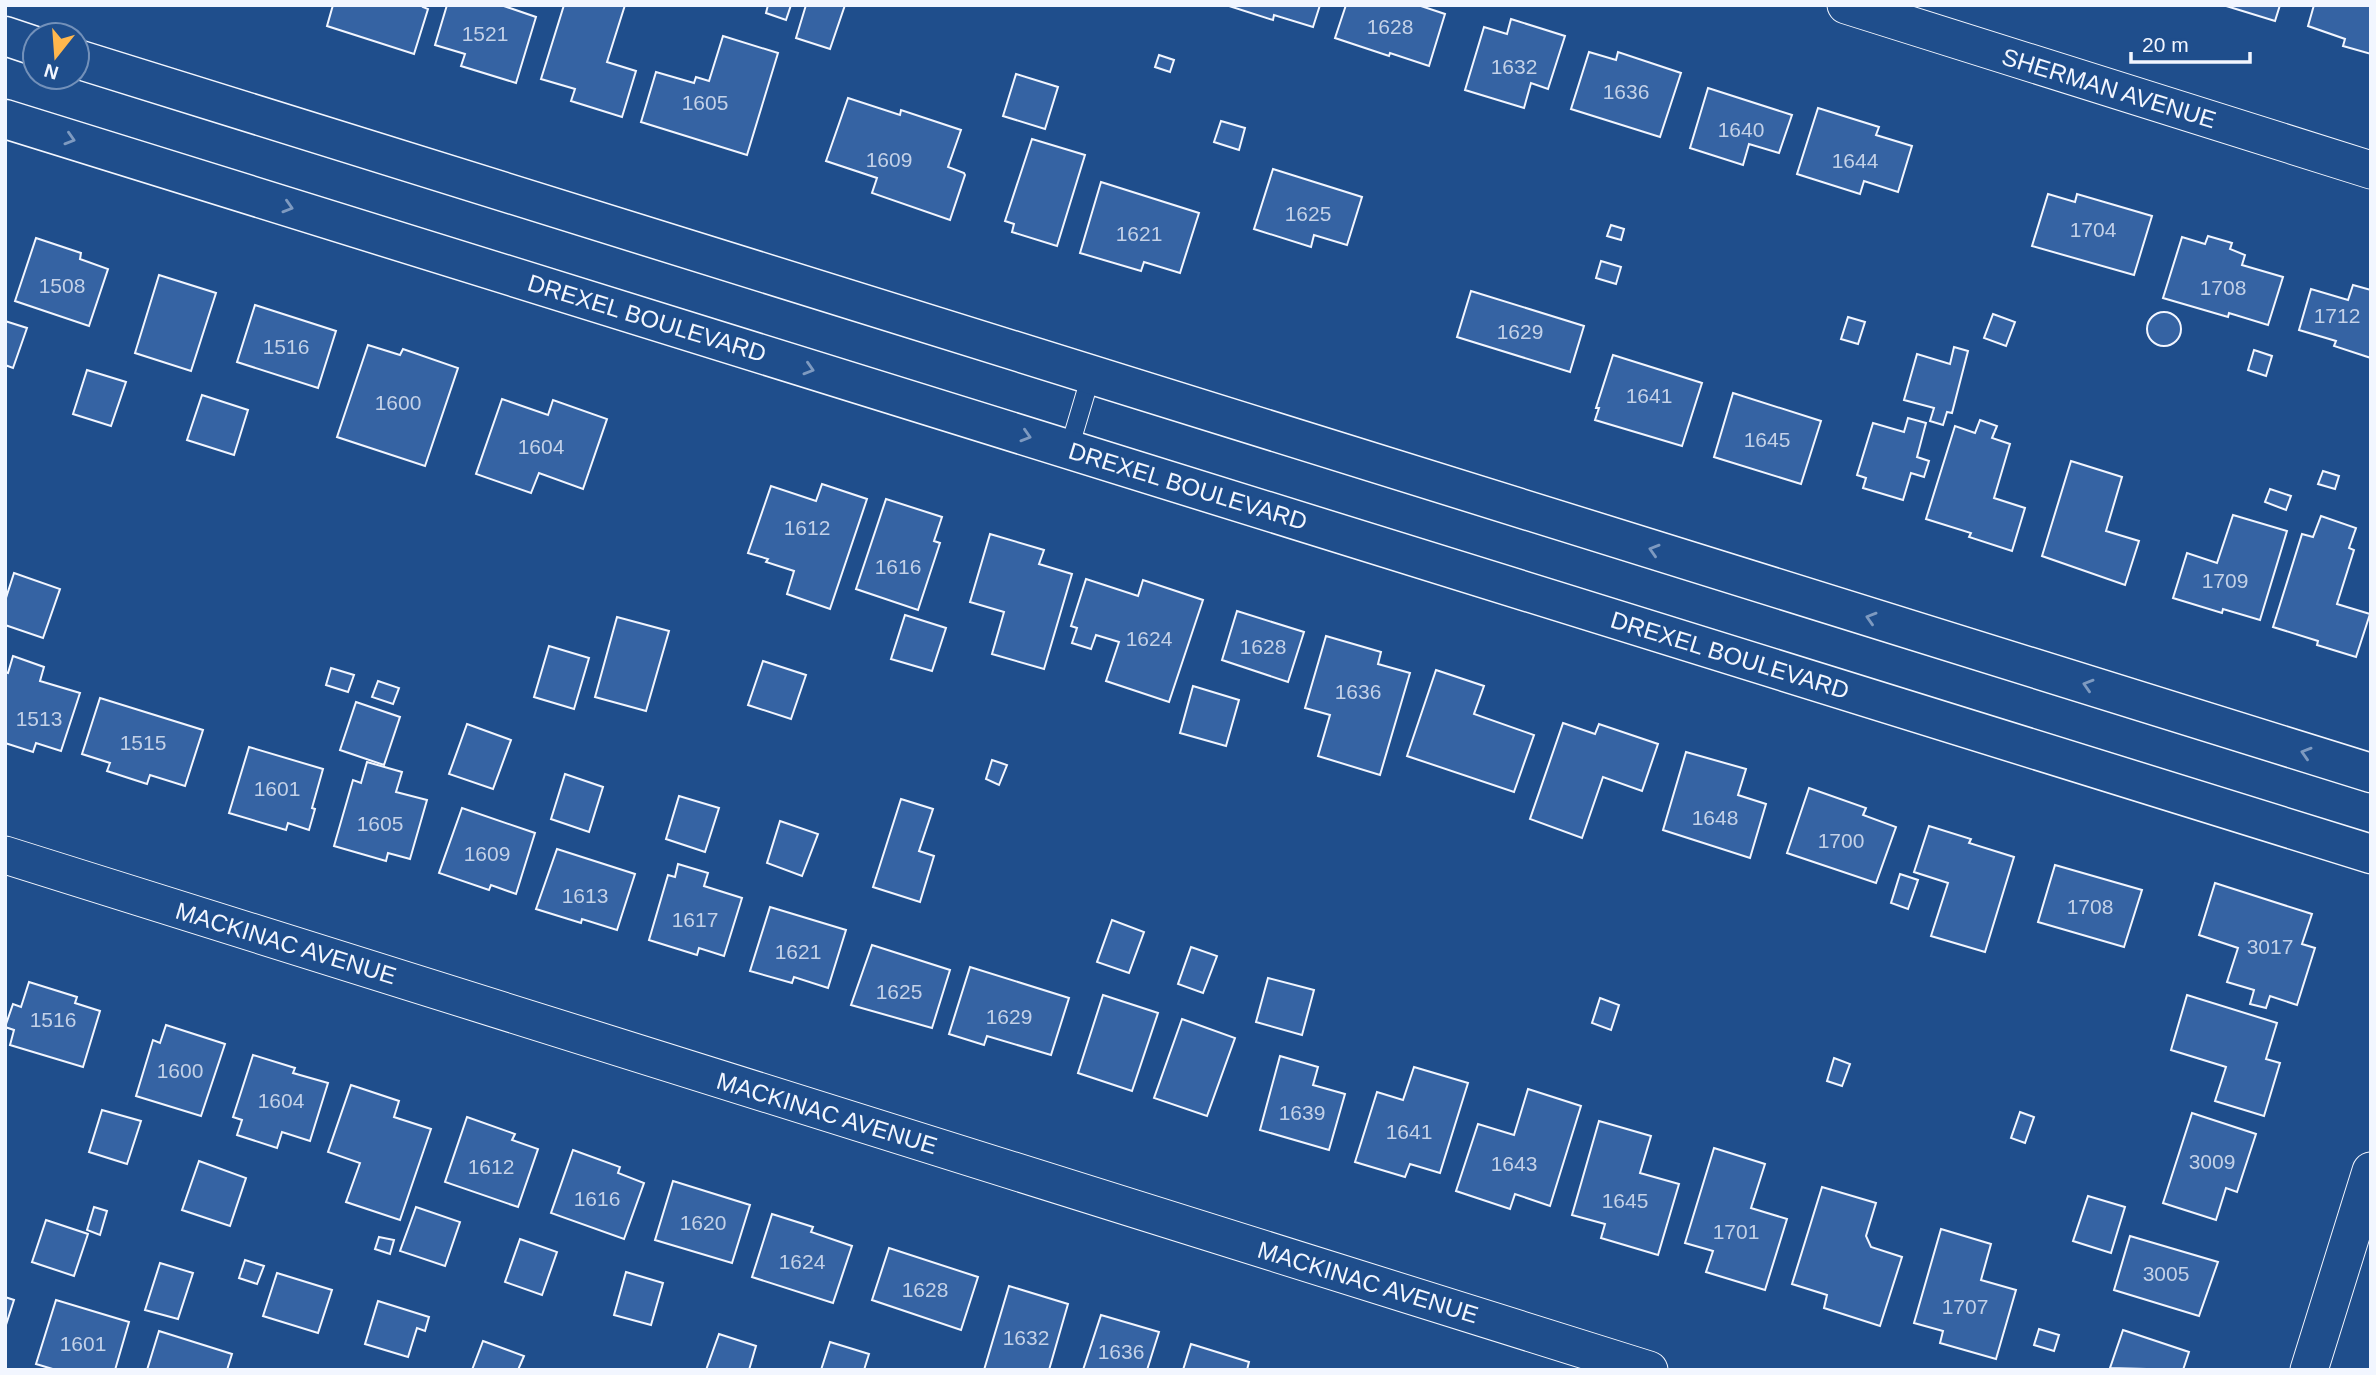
<svg xmlns="http://www.w3.org/2000/svg" width="2376" height="1375" viewBox="0 0 2376 1375" font-family="Arial,sans-serif">
	<rect width="100%" height="100%" fill="#1f4e8c"/>
	<g fill="#3563a3" stroke="#f2f6ff" stroke-width="2">
		<polygon points="333,5 424,5 423,7 428,9 414,54 327,26"/>
		<polygon points="447,5 501,5 536,17 516,83 461,66 465,54 435,45"/>
		<polygon points="564,5 625,5 607,62 636,71 622,117 571,101 575,89 541,79"/>
		<polygon points="768,5 791,5 786,20 766,13"/>
		<polygon points="806,5 845,5 830,49 796,38"/>
		<polygon points="1226,5 1320,5 1313,27 1274,15 1273,20"/>
		<polygon points="1346,5 1418,5 1445,14 1429,66 1390,53 1389,56 1335,38"/>
		<polygon points="2223,5 2280,5 2275,21"/>
		<polygon points="2314,5 2371,5 2371,54 2343,46 2345,39 2308,26"/>
		<polygon points="1511,19 1565,36 1548,89 1531,83 1524,108 1465,90 1484,27 1507,34"/>
		<polygon points="723,36 778,53 747,155 641,122 656,72 694,83 696,77 709,81"/>
		<polygon points="1589,52 1616,60 1618,52 1681,73 1660,137 1571,109"/>
		<polygon points="1159,55 1174,60 1170,72 1155,67"/>
		<polygon points="1016,74 1058,87 1045,129 1003,116"/>
		<polygon points="1708,88 1792,115 1779,153 1749,144 1743,165 1690,148"/>
		<polygon points="848,98 900,115 901,110 961,130 948,167 964,173 965,175 950,220 872,193 877,178 826,161"/>
		<polygon points="1818,108 1879,127 1876,135 1912,146 1898,192 1864,181 1860,194 1797,174"/>
		<polygon points="1221,121 1245,128 1239,150 1214,142"/>
		<polygon points="1032,139 1085,155 1057,246 1012,232 1014,224 1005,221"/>
		<polygon points="1273,169 1362,197 1347,245 1314,235 1311,247 1254,229"/>
		<polygon points="1101,182 1199,213 1180,273 1144,262 1141,271 1080,253"/>
		<polygon points="2048,194 2075,202 2077,194 2152,216 2134,275 2032,246"/>
		<polygon points="1611,225 1624,229 1621,240 1607,236"/>
		<polygon points="2208,236 2232,243 2230,249 2245,255 2242,265 2283,277 2268,325 2229,313 2228,317 2163,298 2182,237 2205,244"/>
		<polygon points="36,238 81,253 80,259 108,269 89,326 15,301"/>
		<polygon points="1601,261 1621,267 1616,284 1596,278"/>
		<polygon points="159,275 216,293 191,371 135,353"/>
		<polygon points="2353,285 2371,290 2371,358 2334,346 2336,341 2299,330 2311,289 2348,300"/>
		<polygon points="1471,291 1584,326 1570,372 1457,337"/>
		<polygon points="255,305 336,331 318,388 237,362"/>
		<circle cx="2164" cy="329" r="17"/>
		<polygon points="1993,314 2015,322 2006,346 1984,338"/>
		<polygon points="1848,317 1865,322 1858,344 1841,339"/>
		<polygon points="5,321 27,328 13,368 5,365"/>
		<polygon points="368,345 400,355 403,349 458,368 425,466 337,437"/>
		<polygon points="1954,347 1968,351 1952,413 1947,412 1943,425 1930,421 1934,408 1904,400 1917,354 1950,364"/>
		<polygon points="2254,350 2272,356 2266,376 2248,370"/>
		<polygon points="1613,355 1702,383 1682,446 1595,420 1599,408 1596,408"/>
		<polygon points="87,370 126,382 111,426 73,414"/>
		<polygon points="1733,393 1821,421 1801,484 1714,457"/>
		<polygon points="202,395 248,410 234,455 187,440"/>
		<polygon points="502,399 548,415 553,400 607,419 583,489 539,473 531,493 476,474"/>
		<polygon points="1908,418 1926,423 1917,457 1929,461 1924,477 1911,473 1903,500 1863,488 1866,478 1857,475 1873,423 1904,432"/>
		<polygon points="1980,420 1997,426 1992,438 2010,444 1994,498 2025,508 2012,551 1969,537 1971,533 1926,519 1955,426 1975,433"/>
		<polygon points="2071,461 2122,477 2106,531 2139,541 2125,585 2042,556"/>
		<polygon points="2323,471 2339,476 2335,489 2318,484"/>
		<polygon points="822,484 867,499 830,609 787,594 794,571 766,562 768,559 748,553 771,486 816,501"/>
		<polygon points="2270,489 2291,496 2286,510 2265,502"/>
		<polygon points="886,499 942,517 934,541 940,543 918,610 856,589"/>
		<polygon points="2233,515 2287,531 2260,620 2223,609 2222,613 2173,598 2187,553 2217,563"/>
		<polygon points="2321,516 2356,528 2349,548 2354,550 2337,604 2370,614 2356,657 2317,645 2318,641 2273,627 2302,534 2313,537"/>
		<polygon points="990,534 1044,550 1039,564 1072,574 1044,669 992,654 1004,612 970,602"/>
		<polygon points="14,573 60,589 43,638 5,625 5,601"/>
		<polygon points="1086,579 1138,596 1143,580 1203,600 1169,702 1106,681 1119,642 1096,635 1091,649 1072,643 1077,628 1071,626"/>
		<polygon points="1237,611 1304,632 1288,682 1222,660"/>
		<polygon points="905,615 946,628 932,671 891,659"/>
		<polygon points="617,617 669,631 646,711 595,697"/>
		<polygon points="1326,636 1381,652 1378,664 1410,673 1380,775 1318,756 1330,715 1305,708"/>
		<polygon points="549,646 589,658 574,709 534,697"/>
		<polygon points="13,656 44,667 40,681 80,693 61,751 36,743 33,752 5,743 5,672 8,673"/>
		<polygon points="763,661 806,675 791,719 748,705"/>
		<polygon points="331,668 354,675 348,692 326,685"/>
		<polygon points="1436,670 1484,686 1474,714 1534,735 1514,792 1407,756"/>
		<polygon points="378,681 399,688 393,704 372,697"/>
		<polygon points="1193,686 1239,700 1226,746 1180,733"/>
		<polygon points="100,698 203,730 185,786 150,775 147,784 107,771 110,763 82,754"/>
		<polygon points="356,702 400,717 384,765 340,750"/>
		<polygon points="1563,723 1595,734 1599,724 1658,744 1642,791 1603,777 1582,838 1530,819"/>
		<polygon points="467,724 511,740 493,789 449,774"/>
		<polygon points="249,747 323,769 312,808 315,809 309,830 288,823 286,830 229,813"/>
		<polygon points="1686,752 1746,769 1738,795 1766,804 1750,858 1663,830"/>
		<polygon points="992,760 1007,765 999,785 986,779"/>
		<polygon points="367,762 402,772 396,792 427,800 410,859 388,853 386,861 334,846 353,780 361,783"/>
		<polygon points="565,774 603,787 589,832 551,819"/>
		<polygon points="1809,788 1866,808 1863,815 1896,827 1876,883 1787,853"/>
		<polygon points="679,796 719,808 705,852 666,839"/>
		<polygon points="901,799 933,809 919,851 934,856 920,902 873,887"/>
		<polygon points="462,808 535,833 516,894 491,885 489,890 439,873"/>
		<polygon points="780,821 818,834 802,876 767,863"/>
		<polygon points="1929,826 1971,839 1969,843 2014,857 1985,952 1931,936 1948,883 1914,872"/>
		<polygon points="557,849 635,874 617,930 582,919 581,923 536,909"/>
		<polygon points="678,864 708,873 704,886 742,898 724,956 699,948 697,955 649,940 668,875 675,877"/>
		<polygon points="2055,865 2142,890 2124,947 2038,922"/>
		<polygon points="1900,874 1918,880 1908,909 1891,903"/>
		<polygon points="2215,883 2312,914 2302,944 2315,948 2297,1005 2270,996 2266,1008 2250,1004 2254,990 2227,982 2238,948 2199,935"/>
		<polygon points="770,907 846,930 828,988 794,977 792,983 750,971"/>
		<polygon points="1112,920 1144,932 1129,973 1097,962"/>
		<polygon points="872,945 950,970 932,1028 851,1005"/>
		<polygon points="1191,947 1217,956 1203,993 1178,984"/>
		<polygon points="970,967 1069,998 1051,1055 987,1036 984,1045 949,1034"/>
		<polygon points="1268,978 1314,990 1302,1035 1256,1022"/>
		<polygon points="29,982 77,997 75,1003 100,1011 83,1067 10,1045 14,1030 5,1027 13,1004 21,1007"/>
		<polygon points="1103,995 1158,1013 1132,1091 1078,1073"/>
		<polygon points="2187,995 2277,1023 2266,1059 2280,1063 2264,1116 2215,1101 2226,1067 2171,1050"/>
		<polygon points="1600,998 1619,1005 1611,1030 1592,1023"/>
		<polygon points="1182,1019 1235,1038 1207,1116 1154,1098"/>
		<polygon points="166,1025 225,1044 201,1116 136,1096 153,1040 160,1043"/>
		<polygon points="253,1055 295,1068 293,1073 328,1083 310,1141 282,1132 277,1148 237,1135 242,1120 233,1117"/>
		<polygon points="1280,1056 1318,1067 1313,1085 1345,1094 1329,1150 1260,1130"/>
		<polygon points="1834,1058 1850,1064 1842,1086 1827,1081"/>
		<polygon points="1414,1067 1468,1083 1440,1173 1410,1164 1405,1177 1355,1162 1377,1092 1403,1100"/>
		<polygon points="351,1085 399,1101 394,1117 431,1129 400,1220 346,1202 360,1163 328,1152"/>
		<polygon points="1528,1089 1581,1106 1550,1206 1515,1194 1510,1209 1456,1191 1478,1124 1514,1135"/>
		<polygon points="102,1110 141,1121 127,1164 89,1152"/>
		<polygon points="2020,1112 2034,1117 2025,1143 2011,1138"/>
		<polygon points="2192,1113 2256,1134 2237,1192 2226,1188 2216,1220 2163,1203"/>
		<polygon points="467,1117 515,1134 512,1140 538,1149 518,1207 445,1182"/>
		<polygon points="1599,1121 1651,1136 1640,1173 1679,1184 1658,1255 1601,1238 1605,1224 1572,1215"/>
		<polygon points="1714,1148 1765,1164 1751,1208 1787,1219 1765,1290 1706,1272 1713,1251 1685,1243"/>
		<polygon points="573,1150 620,1167 618,1173 644,1183 624,1239 551,1213"/>
		<polygon points="199,1161 246,1178 230,1226 182,1210"/>
		<polygon points="673,1181 750,1205 732,1263 655,1240"/>
		<polygon points="1822,1187 1876,1203 1866,1236 1871,1247 1902,1257 1880,1326 1824,1308 1827,1295 1792,1284"/>
		<polygon points="2088,1196 2125,1207 2111,1253 2073,1241"/>
		<polygon points="94,1207 107,1211 100,1235 87,1230"/>
		<polygon points="416,1207 460,1222 445,1266 400,1251"/>
		<polygon points="772,1214 813,1227 811,1232 852,1246 833,1303 752,1277"/>
		<polygon points="46,1220 88,1234 74,1276 32,1262"/>
		<polygon points="1941,1229 1991,1244 1981,1280 2016,1290 1996,1359 1940,1343 1943,1331 1914,1323"/>
		<polygon points="2130,1236 2218,1262 2199,1316 2114,1290"/>
		<polygon points="379,1237 394,1240 390,1254 375,1249"/>
		<polygon points="520,1239 557,1252 542,1295 505,1282"/>
		<polygon points="889,1248 978,1277 961,1330 872,1300"/>
		<polygon points="245,1260 264,1266 257,1284 239,1278"/>
		<polygon points="160,1263 193,1273 178,1319 145,1310"/>
		<polygon points="626,1272 663,1283 651,1325 614,1315"/>
		<polygon points="277,1273 332,1290 318,1333 263,1316"/>
		<polygon points="1009,1286 1068,1304 1049,1370 984,1370"/>
		<polygon points="5,1297 14,1300 5,1328"/>
		<polygon points="56,1300 129,1322 115,1370 56,1370 36,1364"/>
		<polygon points="378,1301 429,1317 425,1331 417,1328 408,1357 365,1344"/>
		<polygon points="1101,1315 1159,1332 1147,1370 1083,1370"/>
		<polygon points="2039,1329 2059,1335 2054,1351 2034,1345"/>
		<polygon points="2123,1330 2189,1352 2183,1370 2110,1368"/>
		<polygon points="159,1331 232,1354 227,1370 147,1370"/>
		<polygon points="719,1334 756,1346 749,1370 706,1370"/>
		<polygon points="483,1341 524,1356 518,1370 472,1370"/>
		<polygon points="830,1342 869,1354 864,1370 821,1370"/>
		<polygon points="1191,1344 1249,1362 1247,1370 1183,1370"/>
	</g>
	<g fill="none" stroke-linecap="round" stroke-linejoin="round">
		<g stroke="#f2f6ff" stroke-width="20">
			<polyline id="service" points="1069,449 1091,375"/>
		</g>
		<g stroke="#f2f6ff" stroke-width="39">
			<g id="minor">
				<polyline points="1846,5 2371,170"/>
				<polyline points="5,855 1649,1370"/>
				<polyline points="2309,1370 2371,1171"/>
			</g>
		</g>
		<g stroke="#f2f6ff" stroke-width="41">
			<g id="tertiary">
				<polyline points="5,36 35,46"/>
				<polyline points="77,59 2371,773"/>
				<polyline points="5,119 2371,854"/>
			</g>
		</g>
		<use href="#service" stroke="#1f4e8c" stroke-width="18"/>
		<use href="#minor" stroke="#1f4e8c" stroke-width="37"/>
		<use href="#tertiary" stroke="#1f4e8c" stroke-width="38"/>
	</g>
	<defs><path id="oneway-chevron" d="M-2-3.5L2.5 0L-2 3.5" fill="none" stroke-width="1.6" stroke-linecap="round" stroke-linejoin="round" transform="scale(1.75)"/></defs>
	<g stroke="#7e9ac0">
		<use href="#oneway-chevron" transform="translate(70 139) rotate(17)"/>
		<use href="#oneway-chevron" transform="translate(288 207) rotate(17)"/>
		<use href="#oneway-chevron" transform="translate(809 369) rotate(17)"/>
		<use href="#oneway-chevron" transform="translate(1026 436) rotate(17)"/>
		<use href="#oneway-chevron" transform="translate(1654 550) rotate(-163)"/>
		<use href="#oneway-chevron" transform="translate(1871 618) rotate(-163)"/>
		<use href="#oneway-chevron" transform="translate(2088 685) rotate(-163)"/>
		<use href="#oneway-chevron" transform="translate(2306 753) rotate(-163)"/>
	</g>
	<g text-anchor="middle" dominant-baseline="central" stroke-width="5" stroke-linejoin="round" paint-order="stroke">
		<g font-size="21" fill="#c3d1e8">
			<text x="1390" y="26">1628</text>
			<text x="485" y="33">1521</text>
			<text x="1514" y="66">1632</text>
			<text x="1626" y="91">1636</text>
			<text x="705" y="102">1605</text>
			<text x="1741" y="129">1640</text>
			<text x="889" y="159">1609</text>
			<text x="1855" y="160">1644</text>
			<text x="1308" y="213">1625</text>
			<text x="2093" y="229">1704</text>
			<text x="1139" y="233">1621</text>
			<text x="62" y="285">1508</text>
			<text x="2223" y="287">1708</text>
			<text x="2337" y="315">1712</text>
			<text x="1520" y="331">1629</text>
			<text x="286" y="346">1516</text>
			<text x="1649" y="395">1641</text>
			<text x="398" y="402">1600</text>
			<text x="1767" y="439">1645</text>
			<text x="541" y="446">1604</text>
			<text x="807" y="527">1612</text>
			<text x="898" y="566">1616</text>
			<text x="2225" y="580">1709</text>
			<text x="1149" y="638">1624</text>
			<text x="1263" y="646">1628</text>
			<text x="1358" y="691">1636</text>
			<text x="39" y="718">1513</text>
			<text x="143" y="742">1515</text>
			<text x="277" y="788">1601</text>
			<text x="1715" y="817">1648</text>
			<text x="380" y="823">1605</text>
			<text x="1841" y="840">1700</text>
			<text x="487" y="853">1609</text>
			<text x="585" y="895">1613</text>
			<text x="2090" y="906">1708</text>
			<text x="695" y="919">1617</text>
			<text x="2270" y="946">3017</text>
			<text x="798" y="951">1621</text>
			<text x="899" y="991">1625</text>
			<text x="1009" y="1016">1629</text>
			<text x="53" y="1019">1516</text>
			<text x="180" y="1070">1600</text>
			<text x="281" y="1100">1604</text>
			<text x="1302" y="1112">1639</text>
			<text x="1409" y="1131">1641</text>
			<text x="2212" y="1161">3009</text>
			<text x="1514" y="1163">1643</text>
			<text x="491" y="1166">1612</text>
			<text x="597" y="1198">1616</text>
			<text x="1625" y="1200">1645</text>
			<text x="703" y="1222">1620</text>
			<text x="1736" y="1231">1701</text>
			<text x="802" y="1261">1624</text>
			<text x="2166" y="1273">3005</text>
			<text x="925" y="1289">1628</text>
			<text x="1965" y="1306">1707</text>
			<text x="1026" y="1337">1632</text>
			<text x="83" y="1343">1601</text>
			<text x="1121" y="1351">1636</text>
		</g>
		<g font-size="24" fill="#f2f6ff" stroke="#1f4e8c">
			<text transform="translate(2109 88) rotate(17)">SHERMAN AVENUE</text>
			<text transform="translate(647 318) rotate(17)">DREXEL BOULEVARD</text>
			<text transform="translate(1188 486) rotate(17)">DREXEL BOULEVARD</text>
			<text transform="translate(1730 655) rotate(17)">DREXEL BOULEVARD</text>
			<text transform="translate(286 943) rotate(17)">MACKINAC AVENUE</text>
			<text transform="translate(827 1113) rotate(17)">MACKINAC AVENUE</text>
			<text transform="translate(1368 1282) rotate(17)">MACKINAC AVENUE</text>
		</g>
	</g>
	<rect width="2376" height="1375" fill="none" stroke="#f2f6ff" stroke-width="14"/>
	<g transform="translate(56 56) rotate(197)"><circle r="33" fill="#1f4e8c" stroke="#7391ba" stroke-width="2"/>
	<path d="M0-5L12 26L0 18L-12 26Z" fill="#ffb74d"/>
	<text y="-10" font-size="19" font-weight="bold" text-anchor="middle" fill="#f2f6ff">N</text>
	</g>
	<path d="M2131 52v10h119v-10" fill="none" stroke="#f2f6ff" stroke-width="3.5"/>
	<text x="2142" y="52" font-size="21" fill="#f2f6ff" stroke="#1f4e8c" stroke-width="5" paint-order="stroke">20 m</text>
</svg>
